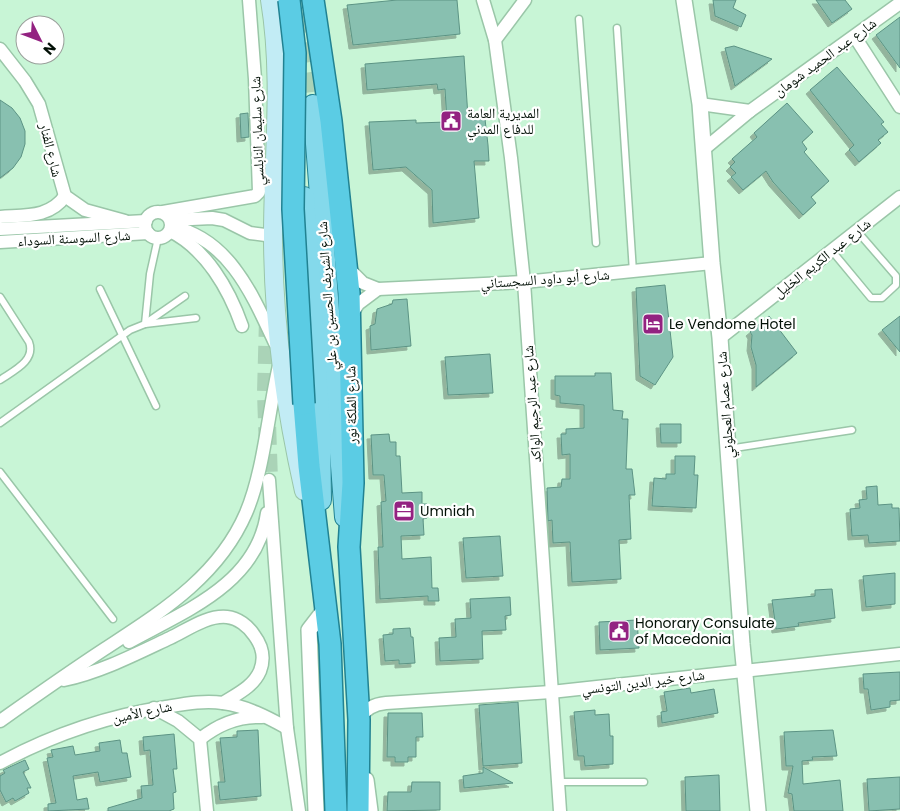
<svg xmlns="http://www.w3.org/2000/svg" width="900" height="811" viewBox="0 0 900 811" font-family="Poppins,'Noto Naskh Arabic',sans-serif">
	<defs>
		<filter id="shadow"><feDropShadow dx="-4" dy="4" stdDeviation="0" flood-color="#0004"/></filter>
	</defs>
	<rect width="100%" height="100%" fill="#c8f5d6"/>
	<g fill="#88c0b0" stroke="#5c9384" filter="url(#shadow)">
		<polygon points="397,0 457,0 460,34 353,45 347,5"/>
		<polygon points="713,0 736,0 733,8 746,15 741,27 715,16"/>
		<polygon points="816,0 845,0 852,9 832,23"/>
		<polygon points="900,17 900,68 876,35"/>
		<polygon points="734,46 772,59 735,86 725,48"/>
		<polygon points="464,56 468,117 482,115 483,120 485,119 488,145 489,161 474,161 479,218 433,223 432,190 406,167 373,170 369,122 416,120 416,123 447,122 445,89 438,90 437,84 367,90 365,64"/>
		<polygon points="837,67 884,122 881,124 888,132 878,140 881,143 859,162 849,150 854,145 810,90"/>
		<polygon points="0,100 12,108 20,118 25,131 25,144 21,157 13,168 0,178"/>
		<polygon points="787,103 813,132 802,142 807,149 804,152 829,181 811,197 816,203 803,215 773,182 766,171 743,190 731,177 736,173 730,167 735,162 732,159 757,137 754,133"/>
		<polygon points="248,113 249,137 241,138 240,114"/>
		<polygon points="665,285 673,357 655,385 640,376 636,288"/>
		<polygon points="407,299 411,346 371,350 370,326 375,324 377,309 392,304 393,300"/>
		<polygon points="769,316 797,353 756,387 756,365 751,347 752,335 750,332"/>
		<polygon points="900,316 900,352 882,330"/>
		<polygon points="490,354 493,393 448,395 445,357"/>
		<polygon points="595,373 611,373 613,410 623,411 622,419 628,419 626,469 632,469 635,495 629,495 631,539 619,540 621,579 572,582 570,542 553,543 552,520 548,521 547,488 561,487 562,479 570,479 570,454 562,455 561,434 566,434 566,429 584,428 584,405 560,403 560,396 555,395 555,376 595,376"/>
		<polygon points="660,424 681,424 681,443 661,443"/>
		<polygon points="389,434 390,442 396,442 396,456 400,456 402,493 422,492 422,504 427,504 427,518 423,519 424,535 401,536 402,559 431,557 432,588 438,588 439,601 428,601 428,596 380,599 378,547 383,547 381,502 386,501 384,475 373,475 371,435"/>
		<polygon points="675,456 695,456 694,475 698,475 696,508 652,506 654,478 666,479 666,474 675,474"/>
		<polygon points="877,486 878,505 892,504 892,508 899,508 900,541 869,543 868,535 852,536 850,509 860,508 859,500 867,499 866,487"/>
		<polygon points="500,536 503,576 466,578 463,538"/>
		<polygon points="895,573 895,604 866,607 863,576"/>
		<polygon points="832,589 835,618 798,623 799,626 776,629 772,600 815,596 815,590"/>
		<polygon points="510,597 511,615 505,616 506,630 482,631 483,659 440,661 439,638 456,637 455,619 471,618 470,599"/>
		<polygon points="637,620 639,648 600,650 599,622"/>
		<polygon points="410,628 411,637 413,637 415,663 399,664 399,660 385,661 383,635 393,634 393,629"/>
		<polygon points="900,672 900,700 890,701 890,707 871,710 868,689 864,689 863,674"/>
		<polygon points="690,688 691,693 714,689 718,713 662,723 661,712 667,711 664,692"/>
		<polygon points="518,702 522,763 483,766 479,705"/>
		<polygon points="595,710 595,715 609,714 610,736 613,736 613,764 585,766 584,756 578,756 574,712"/>
		<polygon points="388,713 422,713 423,737 416,737 416,757 408,757 408,762 395,762 395,757 387,757"/>
		<polygon points="258,730 261,796 220,800 218,782 225,782 220,738 237,737 237,731"/>
		<polygon points="833,730 837,756 812,757 813,760 802,761 803,784 840,780 843,811 794,811 792,794 788,793 793,766 786,766 784,732"/>
		<polygon points="174,734 177,769 173,769 176,792 173,793 174,809 169,811 108,811 108,808 142,798 141,786 153,785 150,750 144,751 143,737"/>
		<polygon points="120,740 122,753 127,753 131,777 100,782 98,772 73,776 77,800 87,798 89,809 48,811 48,804 56,803 47,758 53,757 51,750 73,746 75,755 100,751 99,743"/>
		<polygon points="25,760 29,769 23,772 31,788 27,788 29,793 15,801 13,798 6,802 0,790 0,776 5,773 3,770"/>
		<polygon points="483,767 513,783 464,788 463,776 483,773"/>
		<polygon points="719,775 720,811 686,811 685,777"/>
		<polygon points="900,777 900,809 869,811 867,779"/>
		<polygon points="412,782 440,782 440,810 387,811 388,792 411,792"/>
	</g>
	<g fill="none" stroke-linecap="round" stroke-linejoin="round">
		<polyline stroke="#aad3b7" stroke-width="18" stroke-dasharray="18 9" stroke-linecap="butt" points="268,319 266,393 269,480"/>
		<polyline stroke="#aad3b7" stroke-width="20" stroke-dasharray="20 10" stroke-linecap="butt" points="300,13 313,105"/>
		<g stroke="#9ac6a8" stroke-width="9">
			<g id="service">
				<polyline points="579,19 596,243"/>
				<polyline points="617,28 633,272"/>
				<polyline points="832,251 871,298 882,298 896,285 896,276 857,231"/>
				<polyline points="100,289 156,406"/>
				<path d="M0 297 29 342C36 361 13 371 0 380"/>
				<polyline points="146,323 185,296"/>
				<polyline points="145,324 150,274 158,238"/>
				<polyline points="0,423 130,330 145,324 196,318"/>
				<polyline points="728,449 852,430"/>
				<polyline points="0,472 113,619"/>
				<polyline points="558,782 644,782"/>
			</g>
		</g>
		<g stroke="#9ac6a8" stroke-width="15">
			<g id="minor">
				<polyline points="483,0 495,40 511,158 524,282 560,811"/>
				<polyline points="855,37 900,107"/>
				<polyline points="495,40 525,0"/>
				<polyline points="0,49 25,81 39,104 65,196 85,210 125,221"/>
				<polyline points="700,104 750,111"/>
				<polyline points="703,150 750,111 900,3"/>
				<circle cx="158" cy="225" r="13"/>
				<polyline points="163,212 255,196 259,192 255,79 249,0"/>
				<path d="M0 217C24 215 50 218 65 196"/>
				<polyline points="171,220 212,218 224,220 250,233 273,236"/>
				<path d="M172 227C229 238 253 296 275 343"/>
				<polyline points="0,229 146,221"/>
				<path d="M170 231C206 249 229 289 242 326"/>
				<polyline points="0,242 148,233"/>
				<polyline points="346,266 363,283 378,289 524,282 712,263"/>
				<polyline points="350,317 358,304 378,289"/>
				<polyline points="720,338 900,197"/>
				<polyline points="269,480 287,728 299,811"/>
				<path d="M129 642C185 611 257 584 267 513"/>
				<path d="M64 680C101 672 136 654 170 638 187 630 207 615 227 617 238 618 248 626 254 635 263 647 265 658 260 671 253 687 237 694 223 703"/>
				<polyline points="154,708 178,721 200,739 207,811"/>
				<path d="M359 719C365 709 374 704 386 703L551 692 900 654"/>
				<path d="M0 721C34 697 68 673 103 650 159 613 218 578 246 513 264 471 268 412 279 366"/>
				<path d="M200 739C219 724 238 716 262 717"/>
				<path d="M0 763C52 735 107 716 166 707 184 704 204 700 223 703 246 706 267 717 287 728"/>
			</g>
		</g>
		<g stroke="#9ac6a8" stroke-width="18">
			<g id="tertiary">
				<polyline points="684,0 700,104 712,263 720,338 742,644 758,811"/>
				<polyline points="366,780 370,811"/>
				<polyline points="316,811 309,630 326,608"/>
			</g>
		</g>
		<g stroke="#9ac6a8" stroke-width="20">
			<path id="secondary" d="M270 0C283 79 273 156 273 235 273 322 285 407 304 491"/>
		</g>
		<g stroke="#218292" stroke-width="22">
			<g id="primary">
				<polyline points="313,105 345,517"/>
				<polyline points="304,197 320,427 321,500"/>
			</g>
		</g>
		<g stroke="#218292" stroke-width="24">
			<g id="trunk">
				<polyline points="313,0 331,121 349,293 353,483 349,547 359,720 358,811"/>
				<polyline points="304,404 309,466 330,644 336,811"/>
			</g>
		</g>
		<use href="#service" stroke="#fff" stroke-width="6"/>
		<use href="#minor" stroke="#fff" stroke-width="12"/>
		<use href="#tertiary" stroke="#fff" stroke-width="15"/>
		<use href="#secondary" stroke="#c2ecf5" stroke-width="18"/>
		<use href="#primary" stroke="#84d9eb" stroke-width="20"/>
		<use href="#trunk" stroke="#5bcce4" stroke-width="21"/>
		<g stroke="#218292" stroke-width="24" stroke-linecap="butt">
			<polyline id="trunk-bridge" points="289,0 295,53 293,209 304,404"/>
		</g>
		<use href="#trunk-bridge" stroke="#5bcce4" stroke-width="21"/>
	</g>
	<defs>
		<g id="civic-square" transform="scale(1.125)"><rect x="-9" y="-9" width="18" height="18" rx="4" fill="#932281" stroke="#fff"/><path d="M-.6-6.5H3V-4.5H.6V-3L4-1V1h2V6H-6V1h2V-1L-.6-3ZM-1.2 2.5V6h2.4V2.5Z" fill="#fff"/></g>
		<g id="hotel-square" transform="scale(1.125)"><rect x="-9" y="-9" width="18" height="18" rx="4" fill="#932281" stroke="#fff"/><path d="M-6-4.5h1.5V1H6V5H4.5V3h-9V5H-6ZM-4 0a1.8 1.8 0 1 1 3.6 0ZM.5 0V-2.5h3Q6-2.5 6 0Z" fill="#fff"/></g>
		<g id="office-square" transform="scale(1.125)"><rect x="-9" y="-9" width="18" height="18" rx="4" fill="#932281" stroke="#fff"/><path d="M-6-3h4V-5.5h4V-3h4V5H-6ZM-1-4.5V-3h2v-1.5ZM-6 0V1H6V0Z" fill="#fff"/></g>
	</defs>
	<g fill-rule="evenodd">
		<use href="#civic-square" x="451" y="121"/>
		<use href="#hotel-square" x="653" y="324"/>
		<use href="#office-square" x="404" y="511"/>
		<use href="#civic-square" x="619" y="631"/>
	</g>
	<g text-anchor="middle" dominant-baseline="central" stroke-width="4.5" stroke-linejoin="round" paint-order="stroke">
		<g font-size="14" fill="#021006" stroke="#fff">
			<text transform="translate(825 57) rotate(-36)">شارع عبد الحميد شومان</text>
			<text transform="translate(257 131) rotate(-92)">شارع سليمان النابلسي</text>
			<text transform="translate(51 150) rotate(76)">شارع الفنار</text>
			<text transform="translate(74 238) rotate(-3)">شارع السوسنة السوداء</text>
			<text transform="translate(822 258) rotate(-38)">شارع عبد الكريم الخليل</text>
			<text transform="translate(545 279) rotate(-4)">شارع أبو داود السجستاني</text>
			<text transform="translate(327 296) rotate(-94)">شارع الشريف الحسين بن علي</text>
			<text transform="translate(532 404) rotate(-94)">شارع عبد الرحيم الواكد</text>
			<text transform="translate(351 405) rotate(-91)">شارع الملكة نور</text>
			<text transform="translate(725 405) rotate(-94)">شارع عصام العجلوني</text>
			<text transform="translate(643 682) rotate(-7)">شارع خير الدين التونسي</text>
			<text transform="translate(142 712) rotate(-12)">شارع الأمين</text>
		</g>
		<g font-size="14" fill="#021006" stroke="#fff" text-anchor="start">
			<text x="467" y="113">المديرية العامة<tspan x="467" dy="16">للدفاع المدني</tspan></text>
			<text x="669" y="324">Le Vendome Hotel</text>
			<text x="420" y="511">Umniah</text>
			<text x="635" y="623">Honorary Consulate<tspan x="635" dy="16">of Macedonia</tspan></text>
		</g>
	</g>
	<g transform="translate(40 40) rotate(132)"><circle r="24" fill="#ffffff" stroke="#9a9f9b"/>
	<path d="M0-4L9 19L0 12L-9 19Z" fill="#932281"/>
	<text y="-8" font-size="14" font-weight="bold" text-anchor="middle" fill="#021006">N</text>
	</g>
</svg>
